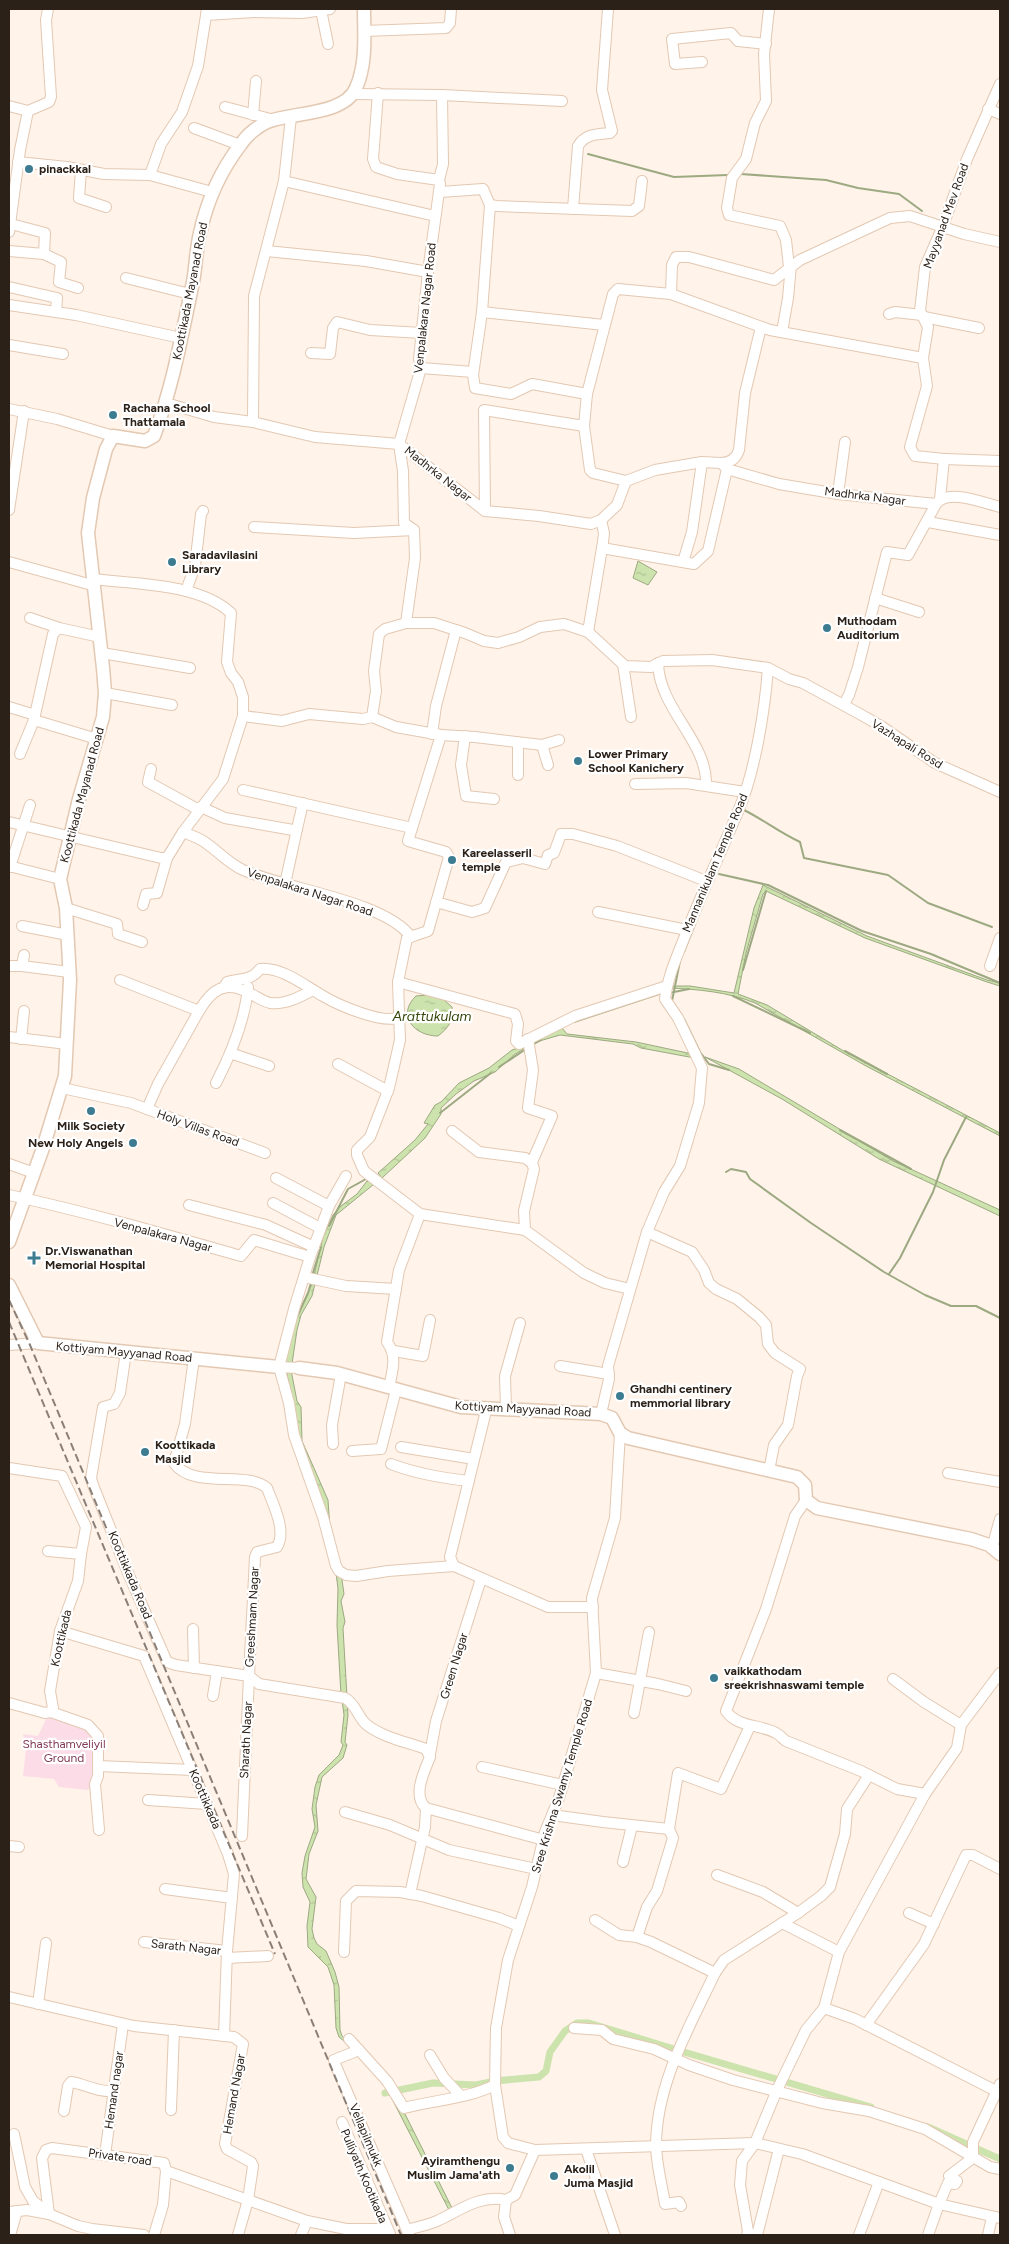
<svg xmlns="http://www.w3.org/2000/svg" width="1009" height="2244" viewBox="0 0 1009 2244" font-family="Figtree,sans-serif">
	<defs>
		<pattern id="water-ripples" width="26" height="14" patternUnits="userSpaceOnUse" patternTransform="scale(1.25)"><rect width="26" height="14" fill="#cde3ad"/><path d="M2 4q2-2 4 0t4 0M15 11q2-2 4 0t4 0" fill="none" stroke="#b0c294"/></pattern>
	</defs>
	<rect width="100%" height="100%" fill="#fff3ea"/>
	<polygon fill="#fcdde7" points="47,1717 71,1721 94,1735 93,1786 87,1790 59,1787 54,1779 23,1776 26,1749 23,1734 38,1736"/>
	<g fill="url(#water-ripples)" stroke="#9ca981">
		<polygon points="638,561 657,572 648,585 633,578"/>
		<path d="M763 885 867 936 987 980 1000 983V986L987 982 865 938 766 891 763 894 746 953 738 994 767 1005 842 1050 1000 1133V1136L866 1066 755 1003C729 992 696 989 668 988L667 986H690L734 993 754 908Z"/>
		<path d="M428 995 444 1000 452 1007C454 1021 448 1028 438 1036 414 1036 396 1015 416 996Z"/>
		<polygon points="582,1017 562,1028 567,1034 636,1042 697,1055 700,1059 641,1048 633,1044 560,1035 536,1042 533,1038"/>
		<polygon points="533,1043 514,1055 495,1072 474,1081 456,1094 441,1108 441,1114 425,1138 382,1178 378,1173 415,1140 428,1124 424,1123 435,1105 441,1102 459,1083 489,1068 512,1050"/>
		<polygon points="705,1057 739,1069 893,1161 1000,1210 1000,1216 879,1159 782,1099"/>
		<polygon points="375,1175 379,1180 336,1215 324,1247 312,1296 301,1315 297,1330 292,1364 285,1364 294,1323 312,1284 323,1237 333,1215 341,1206 357,1194 367,1181 368,1182"/>
		<polygon points="286,1370 291,1370 297,1401 301,1407 302,1441 328,1500 330,1529 340,1566 344,1594 341,1601 345,1622 343,1628 347,1697 341,1695 337,1625 338,1589 334,1556 317,1484 300,1448 295,1412"/>
		<polygon points="342,1700 347,1701 348,1715 345,1742 347,1745 343,1758 322,1777 316,1805 318,1831 309,1854 306,1879 316,1897 312,1929 314,1938 317,1944 326,1951 335,1972 339,1987 340,2030 342,2036 355,2050 339,2037 336,2028 334,1985 328,1967 308,1947 307,1926 310,1902 303,1887 302,1873 305,1856 315,1827 312,1809 315,1787 319,1775 339,1755 343,1745 341,1742 344,1715"/>
		<polygon points="376,2076 397,2098 453,2210 450,2212 387,2089"/>
	</g>
	<g fill="none" stroke-linecap="round" stroke-linejoin="round">
		<g stroke="#9ca981" stroke-width="2">
			<polyline points="588,154 674,177 728,175"/>
			<polyline points="741,174 826,180 858,188 899,194 922,211"/>
			<path d="M742 814 744 810C764 820 780 833 800 842L804 858 888 875 928 903 992 927"/>
			<polyline points="719,874 768,885 862,931 931,954 1000,983"/>
			<polyline points="684,952 707,894"/>
			<polyline points="743,970 766,891"/>
			<polyline points="669,993 689,989"/>
			<polyline points="733,996 810,1033"/>
			<polyline points="672,1001 680,961"/>
			<polyline points="684,1019 700,1052 709,1064 729,1070"/>
			<polyline points="574,1022 662,993"/>
			<polyline points="532,1045 541,1040"/>
			<polyline points="845,1051 887,1074"/>
			<polyline points="499,1067 526,1049"/>
			<polyline points="440,1113 491,1073"/>
			<polyline points="840,1130 911,1169"/>
			<polyline points="726,1172 731,1169 746,1172 750,1179 811,1223 884,1272 925,1295 951,1306 976,1306 1000,1318"/>
			<polyline points="329,1226 348,1189 366,1179"/>
			<polyline points="889,1274 900,1258 933,1192 944,1160 966,1117"/>
			<polyline points="312,1276 321,1247"/>
			<polyline points="298,1315 308,1293 311,1283"/>
		</g>
		<g stroke="#cde3ad" stroke-width="7">
			<polyline points="684,2052 871,2107"/>
			<polyline points="385,2093 433,2083 476,2085 495,2081 539,2077 546,2071 550,2052 565,2031 577,2023 589,2023 674,2049"/>
			<polyline points="928,2127 1000,2159"/>
		</g>
		<g stroke="#e3c8b2" stroke-width="12">
			<g id="minor">
				<polyline points="769,9 764,54 766,101 755,123 746,159 732,178 727,208 729,215 780,226 786,240 789,267"/>
				<polyline points="321,10 328,44"/>
				<polyline points="206,15 254,12 302,13 330,9"/>
				<polyline points="364,31 446,28 450,23 451,9"/>
				<polyline points="702,62 675,64 672,39 731,33 738,41 766,44"/>
				<polyline points="378,93 373,159 376,167 397,174 439,180 440,184 428,272 419,359 421,368 399,444 403,471 404,523 414,530 415,558 406,623 434,623 465,633 484,641 498,643 519,637 540,627 564,624 588,632 625,666 651,667 663,661 712,660 768,668"/>
				<polyline points="352,94 442,95 562,101"/>
				<polyline points="9,106 28,111"/>
				<polyline points="225,107 274,120"/>
				<polyline points="988,109 1000,114"/>
				<polyline points="253,115 256,81"/>
				<polyline points="194,128 240,145"/>
				<polyline points="18,162 67,167 104,174 150,175 212,192"/>
				<polyline points="81,170 79,198 106,207"/>
				<polyline points="150,175 161,144 182,112 198,66 207,9"/>
				<polyline points="439,180 443,164 442,95"/>
				<polyline points="284,181 435,216"/>
				<polyline points="440,192 483,189 490,205 497,206 632,211 639,206 642,181"/>
				<polyline points="490,205 482,312 473,375 475,388 511,394 532,384 587,394"/>
				<path d="M573 209 578 146C585 134 597 134 610 133L612 131 602 90 608 9"/>
				<polyline points="11,224 45,233 44,254 61,262 59,282 78,288"/>
				<polyline points="9,232 20,150 28,111 49,102 51,97 46,20 48,9"/>
				<polyline points="9,251 44,254"/>
				<polyline points="267,251 366,261 428,272"/>
				<polyline points="126,278 190,294"/>
				<polyline points="9,287 57,298 56,311"/>
				<polyline points="671,294 672,265 676,257 689,257 774,280 800,260 890,218 910,216 964,234 1000,242"/>
				<polyline points="9,305 76,315 181,338"/>
				<polyline points="482,312 604,325"/>
				<polyline points="889,314 895,312 922,315"/>
				<polyline points="924,317 979,328"/>
				<polyline points="782,332 788,298 791,265"/>
				<polyline points="9,345 63,354"/>
				<polyline points="311,353 330,354 333,328 337,322 370,330 422,333"/>
				<polyline points="421,368 473,372"/>
				<path d="M166 403 214 417 253 422 315 437 399 444 485 511 539 516 591 524 601 520 617 505 626 481 655 470 702 462 721 463 727 469 779 484 838 494 936 504C948 488 983 503 1000 507"/>
				<polyline points="9,409 57,419 113,436"/>
				<polyline points="253,422 254,296 284,181 291,117"/>
				<polyline points="944,459 1000,461"/>
				<path d="M721 463C730 463 736 459 739 450L745 393 761 327"/>
				<polyline points="626,481 593,473 590,470 584,426 587,394 613,294 618,289 671,294 770,330 923,358"/>
				<polyline points="838,494 845,442"/>
				<polyline points="940,499 944,459 915,456 910,447 927,386 923,358 928,327 920,311 925,267 943,226 967,159 1000,84"/>
				<polyline points="9,510 24,411"/>
				<polyline points="485,511 484,410 584,426"/>
				<polyline points="928,522 1000,535"/>
				<polyline points="254,527 354,533 414,530"/>
				<polyline points="602,548 694,564 708,551 727,469"/>
				<polyline points="9,562 92,585"/>
				<polyline points="683,562 692,532 702,462"/>
				<path d="M92 579C134 584 199 583 231 613L227 662 231 673 238 682 243 697V716L282 721 309 714 363 719 372 717 396 727 441 735 408 841 446 852 449 857 428 931 407 938 398 982 400 1040 389 1088 370 1137 357 1150V1155L364 1171 420 1214 525 1230 584 1273 605 1283 630 1289"/>
				<polyline points="186,591 195,566 201,514 203,511"/>
				<polyline points="875,598 919,612"/>
				<polyline points="30,618 59,628"/>
				<polyline points="588,632 603,542 604,533 601,520"/>
				<polyline points="102,653 190,668"/>
				<path d="M658 663C659 709 708 742 706 785"/>
				<polyline points="623,664 631,717"/>
				<polyline points="105,693 172,705"/>
				<polyline points="844,704 849,695 858,667 887,552 908,555 936,504"/>
				<polyline points="9,707 35,715 34,720 97,739"/>
				<polyline points="35,715 53,634 59,628 100,637"/>
				<polyline points="372,717 376,691 374,671 379,634 385,629 406,623"/>
				<polyline points="432,734 436,706 456,630"/>
				<polyline points="441,735 475,737 542,745 559,740"/>
				<polyline points="465,736 461,765 466,796 494,799"/>
				<polyline points="542,745 548,765"/>
				<polyline points="20,754 34,720"/>
				<polyline points="151,769 148,782 199,810"/>
				<polyline points="518,775 518,743"/>
				<polyline points="635,784 686,783 745,792"/>
				<polyline points="243,790 412,828"/>
				<polyline points="201,807 225,818 293,830 297,829 303,803"/>
				<polyline points="9,822 161,858 167,858 183,832 223,779 243,716"/>
				<path d="M183 832C190 835 197 837 203 841 217 850 229 864 243 870 286 889 385 901 411 937"/>
				<polyline points="9,866 60,879"/>
				<polyline points="10,867 30,805"/>
				<polyline points="285,884 297,829"/>
				<polyline points="436,902 472,912 485,908 506,862 523,858 545,864 548,855 554,853 561,834 573,834 617,846 706,881"/>
				<polyline points="143,905 146,894 157,893 167,858"/>
				<polyline points="66,908 117,924 118,934 142,942"/>
				<polyline points="598,912 687,930"/>
				<polyline points="22,926 68,935"/>
				<polyline points="9,966 22,966 69,972"/>
				<polyline points="22,966 24,955"/>
				<polyline points="990,966 1000,938"/>
				<polyline points="120,980 199,1011 158,1084 147,1109"/>
				<polyline points="398,982 515,1014 518,1024 516,1041 519,1044 575,1016 667,986"/>
				<path d="M224 988 227 982C241 978 251 981 260 969 282 967 304 985 323 996 338 1005 384 1025 399 1017"/>
				<path d="M199 1011C212 989 225 980 249 993 256 996 262 1001 270 1003 285 1005 300 997 313 990"/>
				<polyline points="9,1037 67,1044"/>
				<polyline points="21,1039 24,1011"/>
				<polyline points="528,1039 533,1070 528,1108 552,1116 532,1162"/>
				<polyline points="230,1053 269,1066"/>
				<polyline points="338,1064 388,1091"/>
				<path d="M216 1083C231 1054 245 1021 248 987"/>
				<polyline points="62,1088 131,1103 265,1153"/>
				<polyline points="452,1131 479,1152 525,1158 532,1163 534,1169 524,1211 525,1230"/>
				<polyline points="9,1164 34,1173"/>
				<polyline points="346,1176 329,1206 310,1257 294,1309 279,1367 289,1403 294,1435 323,1517 336,1566 339,1571 346,1575 356,1576 388,1571 454,1566 548,1607 593,1607"/>
				<polyline points="276,1178 329,1206"/>
				<path d="M9 1195C87 1212 164 1234 241 1256L254 1240 310 1257"/>
				<polyline points="273,1203 320,1228"/>
				<polyline points="189,1205 266,1225 314,1247"/>
				<polyline points="647,1232 692,1252 704,1270 709,1283 716,1289 737,1299 759,1317 766,1325 768,1344 775,1353 800,1369 797,1376 788,1425 774,1445 769,1471"/>
				<polyline points="304,1277 346,1286 396,1289"/>
				<polyline points="9,1345 38,1343"/>
				<polyline points="394,1351 423,1356 430,1320"/>
				<polyline points="126,1352 120,1393 114,1404 103,1407 91,1478 93,1485 128,1573 167,1662 176,1665 249,1676 242,1836"/>
				<path d="M194 1358 185 1424 174 1463C193 1490 247 1470 267 1488 273 1504 287 1531 277 1547L257 1552 255 1557 249 1676 259 1684 345 1698C356 1704 358 1718 367 1725 384 1738 407 1742 426 1749L430 1757C424 1772 412 1796 426 1808L544 1840"/>
				<polyline points="560,1366 609,1374"/>
				<polyline points="279,1367 299,1368"/>
				<path d="M389 1388C392 1371 398 1357 387 1342L399 1270 420 1214"/>
				<polyline points="506,1408 505,1376 520,1323"/>
				<path d="M601 1414 609 1379 608 1366 647 1232 664 1192 680 1166 699 1103 702 1068 678 1018 665 999C668 975 678 954 687 931 703 890 722 850 739 809 755 772 765 709 768 668L789 679 803 683 858 713 881 726 935 763 1000 792"/>
				<polyline points="620,1433 615,1518 592,1598 596,1673 559,1798 545,1832 532,1887 508,1960 496,2028 495,2085 503,2137 508,2143 535,2150 755,2143 802,2154 939,2204 948,2183 955,2184 957,2181 949,2176 974,2157"/>
				<polyline points="333,1444 332,1425 341,1374"/>
				<polyline points="401,1447 474,1459"/>
				<polyline points="352,1451 381,1449 396,1390"/>
				<path d="M391 1464C417 1474 441 1478 469 1481"/>
				<polyline points="9,1468 62,1476 86,1527 81,1554"/>
				<polyline points="948,1473 1000,1482"/>
				<path d="M806 1500 795 1516 766 1609 726 1711C738 1728 760 1724 776 1733 780 1735 783 1739 786 1741L861 1771 897 1789 925 1794"/>
				<polyline points="992,1548 1000,1519"/>
				<polyline points="454,1566 450,1557 487,1407"/>
				<polyline points="193,1629 194,1668"/>
				<polyline points="60,1631 144,1656 228,1854 234,1874 227,1951 224,2036"/>
				<polyline points="596,1673 658,1684 686,1691"/>
				<polyline points="893,1679 924,1702 961,1725"/>
				<polyline points="213,1696 217,1671"/>
				<polyline points="9,1703 45,1713 51,1712 53,1708 50,1691 60,1631 78,1581 81,1554 48,1551"/>
				<polyline points="51,1712 88,1725 98,1736 98,1776 95,1784 99,1830"/>
				<polyline points="634,1713 649,1632"/>
				<polyline points="430,1754 436,1721 481,1579"/>
				<polyline points="98,1766 193,1770"/>
				<polyline points="482,1767 563,1785"/>
				<polyline points="148,1800 207,1804"/>
				<polyline points="345,1812 390,1825 449,1850 536,1869"/>
				<polyline points="552,1815 603,1822 669,1829"/>
				<polyline points="9,1846 19,1847"/>
				<polyline points="623,1862 632,1826"/>
				<polyline points="717,1875 763,1892 798,1913"/>
				<polyline points="165,1889 232,1898"/>
				<polyline points="410,1894 425,1827 426,1808"/>
				<polyline points="909,1913 934,1924"/>
				<path d="M595 1920 619 1935 637 1937 651 1942 715 1973C689 2028 657 2082 656 2144 656 2163 662 2185 665 2204L679 2202 681 2206"/>
				<polyline points="782,1923 839,1952"/>
				<polyline points="637,1937 647,1907 657,1891 673,1838 669,1829 678,1773 721,1789 750,1726"/>
				<polyline points="144,1942 227,1951"/>
				<polyline points="344,1952 346,1901 356,1891 400,1892 422,1896 499,1918 519,1926"/>
				<polyline points="227,1958 268,1956"/>
				<polyline points="715,1973 724,1960 798,1913 821,1896 830,1887 845,1834 847,1809 869,1775"/>
				<polyline points="9,1997 134,2026 234,2037 243,2044 225,2144 227,2149 251,2162 253,2166 248,2200 238,2235"/>
				<polyline points="38,2004 46,1943"/>
				<polyline points="824,2008 855,2019 1000,2093"/>
				<polyline points="866,2025 924,1944 966,1855 973,1855 1000,1869"/>
				<polyline points="574,2028 602,2030 613,2039 654,2049 689,2065 733,2080 822,2103 869,2111 925,2129 990,2167 1000,2169"/>
				<path d="M349 2039 387 2081 404 2108C434 2100 467 2099 495 2085"/>
				<polyline points="359,2050 334,2060 335,2064 409,2235"/>
				<polyline points="430,2055 444,2078 461,2096"/>
				<polyline points="171,2110 174,2030"/>
				<path d="M64 2111 68 2086 71 2082C85 2084 99 2093 114 2091"/>
				<polyline points="342,2122 390,2234"/>
				<polyline points="14,2134 25,2187 33,2201 48,2213"/>
				<polyline points="586,2149 615,2235"/>
				<polyline points="105,2155 123,2024"/>
				<polyline points="973,2157 973,2142 1000,2084"/>
				<polyline points="9,2212 27,2210 49,2214 78,2226 92,2229 144,2235"/>
				<polyline points="49,2214 42,2158 46,2150 52,2148 164,2163 166,2171 169,2172 307,2221 346,2229 387,2229"/>
				<path d="M407 2230C417 2227 428 2225 437 2221 459 2211 480 2194 506 2200"/>
				<polyline points="10,2235 17,2211"/>
				<polyline points="154,2235 163,2205 166,2171"/>
				<polyline points="301,2235 307,2221"/>
				<polyline points="510,2235 504,2217 506,2200 515,2195 535,2150"/>
				<polyline points="747,2235 748,2231 740,2185 742,2161 755,2143 777,2090 806,2030 824,2008 839,1952 925,1794 957,1748 961,1725 1000,1673"/>
				<polyline points="757,2235 779,2149"/>
				<polyline points="859,2235 879,2182"/>
				<polyline points="928,2235 939,2204 1000,2218"/>
				<polyline points="988,2235 992,2217"/>
			</g>
		</g>
		<g stroke="#e3c8b2" stroke-width="15">
			<g id="major">
				<path d="M9 1242 43 1148 65 1076 70 980 66 908 60 879 79 799 103 717 105 693 103 668 88 533 93 498 106 449 113 436 145 441 154 436C173 386 182 334 193 282 196 266 196 249 200 233 207 201 221 170 241 144 247 135 257 127 267 122 290 112 344 116 356 88 367 63 364 35 364 9"/>
				<polyline points="9,1285 38,1343 279,1367"/>
				<polyline points="299,1368 337,1373 461,1407 601,1414 612,1418 620,1433 628,1438 797,1477 805,1485 806,1500 817,1508 971,1539 989,1545 1000,1554"/>
			</g>
		</g>
		<use href="#minor" stroke="#fff" stroke-width="10"/>
		<use href="#major" stroke="#fff" stroke-width="12"/>
		<g stroke="#8b8078" stroke-width="2" stroke-dasharray="8 4" stroke-linecap="butt">
			<polyline points="9,1300 30,1345 401,2235"/>
			<polyline points="9,1322 275,1954"/>
		</g>
	</g>
	<g fill="#3c7b90" stroke="#fff" stroke-width="2">
		<circle cx="29" cy="169" r="5"/>
		<circle cx="113" cy="415" r="5"/>
		<circle cx="172" cy="562" r="5"/>
		<circle cx="827" cy="628" r="5"/>
		<circle cx="578" cy="761" r="5"/>
		<circle cx="452" cy="860" r="5"/>
		<circle cx="91" cy="1111" r="5"/>
		<circle cx="133" cy="1143" r="5"/>
		<path d="M31.5 1250.5h5v5h5v5h-5v5h-5v-5h-5v-5h5z"/>
		<circle cx="620" cy="1396" r="5"/>
		<circle cx="145" cy="1452" r="5"/>
		<circle cx="714" cy="1678" r="5"/>
		<circle cx="510" cy="2168" r="5"/>
		<circle cx="554" cy="2176" r="5"/>
	</g>
	<g text-anchor="middle" dominant-baseline="central" stroke-width="4.5" stroke-linejoin="round" paint-order="stroke">
		<g font-size="12" font-weight="bold" fill="#2b2119" stroke="#fff" text-anchor="start">
			<text x="39" y="169">pinackkal</text>
			<text x="123" y="408">Rachana School<tspan x="123" dy="14">Thattamala</tspan></text>
			<text x="182" y="555">Saradavilasini<tspan x="182" dy="14">Library</tspan></text>
			<text x="837" y="621">Muthodam<tspan x="837" dy="14">Auditorium</tspan></text>
			<text x="588" y="754">Lower Primary<tspan x="588" dy="14">School Kanichery</tspan></text>
			<text x="462" y="853">Kareelasseril<tspan x="462" dy="14">temple</tspan></text>
			<text x="91" y="1126" text-anchor="middle">Milk Society</text>
			<text x="123" y="1143" text-anchor="end">New Holy Angels</text>
			<text x="45" y="1251">Dr.Viswanathan<tspan x="45" dy="14">Memorial Hospital</tspan></text>
			<text x="630" y="1389">Ghandhi centinery<tspan x="630" dy="14">memmorial library</tspan></text>
			<text x="155" y="1445">Koottikada<tspan x="155" dy="14">Masjid</tspan></text>
			<text x="724" y="1671">vaikkathodam<tspan x="724" dy="14">sreekrishnaswami temple</tspan></text>
			<text x="500" y="2161" text-anchor="end">Ayiramthengu<tspan x="500" dy="14">Muslim Jama'ath</tspan></text>
			<text x="564" y="2169">Akolil<tspan x="564" dy="14">Juma Masjid</tspan></text>
		</g>
		<g font-size="12" fill="#2b2119" stroke="#fff">
			<text transform="translate(946 216) rotate(-70)">Mayyanad Mev Road</text>
			<text transform="translate(190 291) rotate(-79)">Koottikada Mayanad Road</text>
			<text transform="translate(425 308) rotate(-84)">Venpalakara Nagar Road</text>
			<text transform="translate(438 474) rotate(38)">Madhrka Nagar</text>
			<text transform="translate(865 496) rotate(7)">Madhrka Nagar</text>
			<text transform="translate(907 744) rotate(32)">Vazhapali Rosd</text>
			<text transform="translate(82 795) rotate(-75)">Koottikada Mayanad Road</text>
			<text transform="translate(715 863) rotate(-67)">Mannanikulam Temple Road</text>
			<text transform="translate(310 892) rotate(18)">Venpalakara Nagar Road</text>
			<text transform="translate(198 1128) rotate(20)">Holy Villas Road</text>
			<text transform="translate(163 1235) rotate(15)">Venpalakara Nagar</text>
			<text transform="translate(124 1352) rotate(5)">Kottiyam Mayyanad Road</text>
			<text transform="translate(523 1409) rotate(3)">Kottiyam Mayyanad Road</text>
			<text transform="translate(130 1575) rotate(67)">Koottikkada Road</text>
			<text transform="translate(252 1617) rotate(-87)">Greeshmam Nagar</text>
			<text transform="translate(61 1638) rotate(-77)">Koottikada</text>
			<text transform="translate(454 1666) rotate(-73)">Green Nagar</text>
			<text transform="translate(246 1740) rotate(-87)">Sharath Nagar</text>
			<text transform="translate(562 1786) rotate(-73)">Sree Krishna Swamy Temple Road</text>
			<text transform="translate(205 1799) rotate(67)">Koottikkada</text>
			<text transform="translate(186 1947) rotate(6)">Sarath Nagar</text>
			<text transform="translate(114 2090) rotate(-82)">Hemand nagar</text>
			<text transform="translate(234 2094) rotate(-80)">Hemand Nagar</text>
			<text transform="translate(366 2135) rotate(67)">Vellapilmukk</text>
			<text transform="translate(120 2157) rotate(8)">Private road</text>
			<text transform="translate(364 2176) rotate(67)">Pulliyath,Kootikada</text>
		</g>
		<g font-size="12" fill="#823956" stroke="#fff">
			<text x="64" y="1744">Shasthamveliyil<tspan x="64" dy="14">Ground</tspan></text>
		</g>
		<g font-size="14" font-style="italic" fill="#34460b" stroke="#fff">
			<text x="432" y="1016">Arattukulam</text>
		</g>
	</g>
	<rect width="1009" height="2244" fill="none" stroke="#2b2119" stroke-width="20"/>
</svg>
